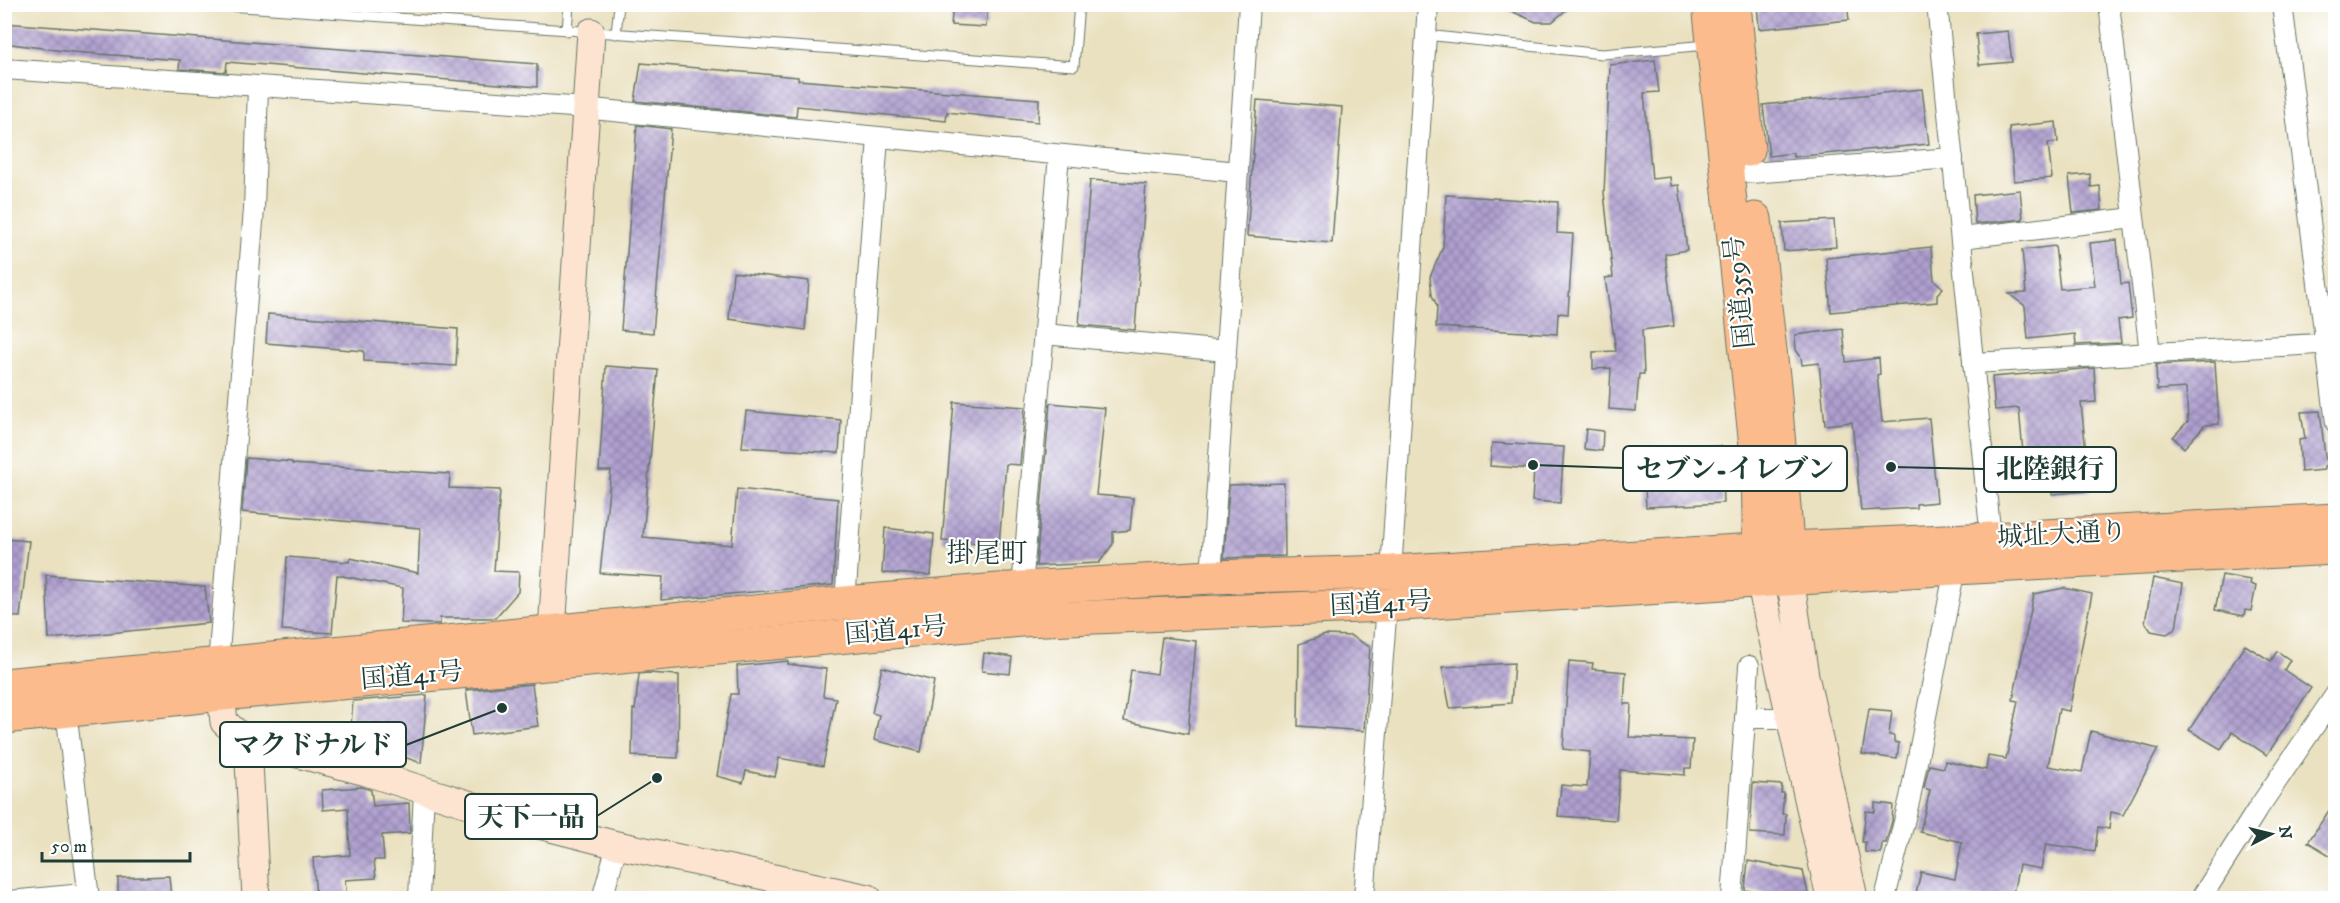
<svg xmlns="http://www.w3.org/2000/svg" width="2340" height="903" viewBox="0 0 2340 903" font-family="'IM FELL DW Pica','Noto Serif JP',serif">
	<defs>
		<pattern id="building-cross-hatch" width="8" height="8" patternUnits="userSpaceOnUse" patternTransform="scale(1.5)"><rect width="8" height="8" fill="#af9fcf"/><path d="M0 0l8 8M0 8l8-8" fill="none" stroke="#8e83a9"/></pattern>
	</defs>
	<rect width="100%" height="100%" fill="#fff"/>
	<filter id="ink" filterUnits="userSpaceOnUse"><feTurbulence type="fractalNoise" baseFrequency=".0167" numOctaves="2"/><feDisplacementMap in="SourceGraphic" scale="12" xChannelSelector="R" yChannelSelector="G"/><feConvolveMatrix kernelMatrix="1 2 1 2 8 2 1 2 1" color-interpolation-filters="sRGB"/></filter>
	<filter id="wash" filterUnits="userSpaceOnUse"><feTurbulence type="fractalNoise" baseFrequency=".008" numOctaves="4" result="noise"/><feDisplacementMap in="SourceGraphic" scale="24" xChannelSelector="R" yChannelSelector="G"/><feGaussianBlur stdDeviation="1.35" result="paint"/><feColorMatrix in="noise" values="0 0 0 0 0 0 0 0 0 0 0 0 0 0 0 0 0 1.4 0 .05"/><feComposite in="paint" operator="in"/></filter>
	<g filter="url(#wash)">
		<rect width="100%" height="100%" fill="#eae1c0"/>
		<g id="blocks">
			<g fill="url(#building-cross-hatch)">
				<polygon points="953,4 988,4 986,27 951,25"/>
				<polygon points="1495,4 1573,4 1552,22 1536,22"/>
				<polygon points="1757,4 1847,4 1849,20 1759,29"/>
				<polygon points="4,23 537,64 537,87 227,62 226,72 179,69 180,60 72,52 4,43"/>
				<polygon points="2008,31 2012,62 1979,65 1976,34"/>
				<polygon points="1655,60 1659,92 1644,93 1652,179 1670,177 1671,186 1679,185 1687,250 1665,254 1674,326 1642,330 1644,374 1639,374 1636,411 1609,409 1611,368 1593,369 1593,352 1616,351 1605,278 1613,277 1604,193 1610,65"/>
				<polygon points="641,63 798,77 798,80 1039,99 1038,122 947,112 946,121 797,106 796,117 635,101"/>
				<polygon points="1922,89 1929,144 1793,157 1793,153 1769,156 1763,105"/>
				<polygon points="1257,100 1342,107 1332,243 1247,236"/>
				<polygon points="2056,122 2058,142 2048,143 2052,178 2014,181 2009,127"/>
				<polygon points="637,125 671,129 653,333 621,330"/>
				<polygon points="2090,174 2091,187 2100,186 2102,210 2073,213 2069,176"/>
				<polygon points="1090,180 1146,184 1135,330 1079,325"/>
				<polygon points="2020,190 2023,219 1975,224 1973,195"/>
				<polygon points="1446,195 1558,202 1557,233 1573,234 1568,314 1558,313 1557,334 1436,327 1437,306 1432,295 1430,277 1443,247"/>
				<polygon points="1834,220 1836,247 1784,251 1782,223"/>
				<polygon points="2117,240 2121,284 2128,283 2132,318 2118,320 2121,343 2076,345 2075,334 2028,339 2025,306 2009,294 2026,293 2022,250 2055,246 2060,289 2095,286 2090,243"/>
				<polygon points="1931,247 1934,280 1943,288 1937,294 1937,302 1831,312 1826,258"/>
				<polygon points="733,272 809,281 805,330 729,319"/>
				<polygon points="268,314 458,329 456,366 364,361 364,351 266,343"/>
				<polygon points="1843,329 1846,362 1879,358 1880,374 1877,375 1882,422 1929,418 1937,502 1916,504 1916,508 1861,511 1852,422 1825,425 1819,363 1802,365 1801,357 1796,350 1795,335"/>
				<polygon points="2215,362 2219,424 2205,425 2184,448 2173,437 2188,421 2186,388 2157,390 2156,365"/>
				<polygon points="606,366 658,370 643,537 732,545 737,489 838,499 833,585 661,600 663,577 600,573 611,471 599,471"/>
				<polygon points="2094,368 2096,402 2081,403 2090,491 2052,494 2048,450 2023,453 2019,408 1995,410 1992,377"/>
				<polygon points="954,402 1025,407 1020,465 1006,464 999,544 942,541"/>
				<polygon points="1050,403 1105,408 1096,495 1133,498 1130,530 1113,532 1113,544 1099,563 1036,566"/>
				<polygon points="746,411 841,420 839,453 742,447"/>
				<polygon points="2320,411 2326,465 2324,466 2324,470 2301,472 2299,440 2305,439 2301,412"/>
				<polygon points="1586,429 1603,431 1602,451 1584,449"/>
				<polygon points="1492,443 1564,447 1560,503 1532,501 1534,469 1490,466"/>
				<polygon points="1721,446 1723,503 1646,507 1643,450"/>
				<polygon points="246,458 292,462 292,464 450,474 449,488 500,490 494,571 519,572 518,592 495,618 440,618 440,624 431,624 401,623 403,588 337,575 332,633 282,630 287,557 349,562 350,558 418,573 420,528 242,512"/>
				<polygon points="1284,483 1285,556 1224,558 1229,485"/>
				<polygon points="885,528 934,534 931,575 882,573"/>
				<polygon points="4,539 29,541 20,617 4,616"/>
				<polygon points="46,575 205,587 209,623 49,639"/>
				<polygon points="2222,575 2251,580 2250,584 2256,586 2251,611 2245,610 2244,616 2215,610"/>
				<polygon points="2153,578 2183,584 2176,628 2167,634 2151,631 2145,622"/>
				<polygon points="2064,588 2092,594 2069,711 2059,709 2048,766 2082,772 2091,731 2158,749 2123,815 2111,812 2109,829 2098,827 2095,851 2046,844 2041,869 2019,865 2012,898 1915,898 1921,872 1955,879 1962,842 1920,832 1930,790 1924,788 1929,765 1944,768 1945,761 1986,770 1988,756 2006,759 2018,701 2013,700 2034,594"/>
				<polygon points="1325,635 1351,636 1370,647 1364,731 1298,726 1299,644"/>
				<polygon points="1162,637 1196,641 1188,734 1124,721 1131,670 1157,674"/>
				<polygon points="2245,645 2271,661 2277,651 2290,660 2284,670 2311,688 2267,755 2232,732 2221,749 2189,730"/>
				<polygon points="984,653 1012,657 1010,674 982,671"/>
				<polygon points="788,661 788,664 826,669 823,696 836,698 823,766 779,758 775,777 746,771 743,783 717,776 731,694 738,694 737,666"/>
				<polygon points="1569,661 1593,663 1592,669 1626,672 1624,704 1631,704 1629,737 1693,740 1691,768 1685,768 1685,775 1620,770 1616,820 1558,816 1561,785 1587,787 1590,752 1563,749"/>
				<polygon points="1514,663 1511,703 1450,708 1442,667"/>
				<polygon points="882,667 934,681 921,752 874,740 879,715 872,713"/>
				<polygon points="647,673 679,675 678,758 632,756 633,709 635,710 639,674"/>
				<polygon points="532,684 538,726 472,735 466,690"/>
				<polygon points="427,695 421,763 350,738 353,701"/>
				<polygon points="1869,709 1892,711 1889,735 1894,736 1894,742 1899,743 1897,759 1862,754"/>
				<polygon points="1753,783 1782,785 1781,793 1784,793 1782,814 1786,814 1785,835 1750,833"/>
				<polygon points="362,787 371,790 373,806 409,803 410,833 382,835 384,860 374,860 376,878 345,880 347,898 316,898 313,858 350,855 348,808 323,810 322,790"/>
				<polygon points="2336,800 2336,859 2308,842"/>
				<polygon points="1875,803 1893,805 1892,821 1886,843 1882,843 1881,853 1865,852 1865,842 1862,842 1866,811 1875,812"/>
				<polygon points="1748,861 1803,871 1809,898 1788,898 1745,890"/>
				<polygon points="169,876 171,898 118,898 118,878"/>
			</g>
		</g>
	</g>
	<g filter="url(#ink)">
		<use href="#blocks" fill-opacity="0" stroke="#667665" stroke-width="1.5"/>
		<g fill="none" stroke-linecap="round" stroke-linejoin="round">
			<g stroke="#667665" stroke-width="11">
				<g id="lane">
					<polyline points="201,4 1074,66 1079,4"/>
					<polyline points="567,31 569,4"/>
					<polyline points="616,34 619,4"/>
					<polyline points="1426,35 1602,54 1708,45"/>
					<polyline points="4,896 88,888"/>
				</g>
			</g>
			<g stroke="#667665" stroke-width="22">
				<g id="street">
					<polyline points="1937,4 1991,539"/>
					<polyline points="2109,4 2150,353"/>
					<polyline points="2282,4 2336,423"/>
					<polyline points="4,69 572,107 1238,172"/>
					<polyline points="1750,173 1953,158"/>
					<polyline points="1961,238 2134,218"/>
					<polyline points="1044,334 1226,351"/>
					<polyline points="1973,363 2336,343"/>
					<polyline points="1391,572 1428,4"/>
					<polyline points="1211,577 1249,4"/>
					<polyline points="1022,588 1059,155"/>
					<polyline points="845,603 878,137"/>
					<polyline points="218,665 254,209 258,87"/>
					<polyline points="66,711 89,898"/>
					<polyline points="1745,718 1790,718"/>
					<polyline points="419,898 424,791"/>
					<polyline points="605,898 604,892 617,845"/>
					<polyline points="1364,898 1387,605"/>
					<polyline points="1732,898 1749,666"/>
					<polyline points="1885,898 1910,798 1955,568"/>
					<polyline points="2201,898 2257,810 2336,694"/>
				</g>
			</g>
			<g stroke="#667665" stroke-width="29">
				<g id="secondary">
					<polyline points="1790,578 1805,676 1854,898"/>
					<polyline points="1760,581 1830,898"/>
					<polyline points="553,651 552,631 591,32"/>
					<polyline points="219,675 224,722 248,743 267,746 366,772 519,820 617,845 868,898"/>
					<polyline points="248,743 256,898"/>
				</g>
			</g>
			<g stroke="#667665" stroke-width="35">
				<g id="highway">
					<polyline points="1709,4 1758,465 1760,573"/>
					<polyline points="1734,4 1748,150"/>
					<polyline points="1755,219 1774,385 1789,568"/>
					<polyline points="4,685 845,603 1022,588 1211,577 1391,572 1788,548 1991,539 2336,520"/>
					<polyline points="4,717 221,694 1021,620 1387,605 1955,568 2336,548"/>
				</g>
			</g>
			<use href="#lane" stroke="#fff" stroke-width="9"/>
			<use href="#street" stroke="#fff" stroke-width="20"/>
			<use href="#secondary" stroke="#fde4d1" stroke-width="27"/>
			<use href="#highway" stroke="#fbbb8d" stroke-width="33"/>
		</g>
	</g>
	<g text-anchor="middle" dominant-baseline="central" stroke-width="4.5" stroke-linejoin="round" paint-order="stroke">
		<g font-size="26" fill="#1f3d34" stroke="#fff">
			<text transform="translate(1740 292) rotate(-96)">国道359号</text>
			<text transform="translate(2062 535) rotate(-3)">城址大通り</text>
			<text transform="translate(1381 604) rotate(-3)">国道41号</text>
			<text transform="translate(896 631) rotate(-5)">国道41号</text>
			<text transform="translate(412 676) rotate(-5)">国道41号</text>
		</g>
		<g font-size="27" fill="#1f3d34" stroke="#fff">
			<text x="987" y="554">掛尾町</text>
		</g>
	</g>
	<path fill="none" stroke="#1f3d34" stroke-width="2" d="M1533 465L1623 468M1891 467L1984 469M502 708L406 745M657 778L597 816"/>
	<g fill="#1f3d34" stroke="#fff" stroke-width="2">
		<circle cx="1533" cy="465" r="6"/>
		<circle cx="1891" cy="467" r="6"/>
		<circle cx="502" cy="708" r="6"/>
		<circle cx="657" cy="778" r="6"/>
	</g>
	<g fill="#fff" stroke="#1f3d34" stroke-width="2">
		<rect x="1623" y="446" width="224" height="45" rx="6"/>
		<rect x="1984" y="447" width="132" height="45" rx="6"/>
		<rect x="220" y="722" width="186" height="45" rx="6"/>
		<rect x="465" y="794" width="132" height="45" rx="6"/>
	</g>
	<g font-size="27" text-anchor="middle" font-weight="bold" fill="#1f3d34">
		<text x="1735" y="478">セブン-イレブン</text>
		<text x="2050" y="478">北陸銀行</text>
		<text x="313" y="754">マクドナルド</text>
		<text x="531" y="826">天下一品</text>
	</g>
	<rect width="2340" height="903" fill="none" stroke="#fff" stroke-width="24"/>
	<g transform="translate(2271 834) rotate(83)" stroke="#ffffff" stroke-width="4.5" paint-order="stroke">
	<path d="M0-4.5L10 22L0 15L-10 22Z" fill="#1f3d34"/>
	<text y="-9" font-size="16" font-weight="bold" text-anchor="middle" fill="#1f3d34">N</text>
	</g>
	<path d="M42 852v9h148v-9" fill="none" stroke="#1f3d34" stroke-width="3"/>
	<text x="51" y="852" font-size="18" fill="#1f3d34" stroke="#ffffff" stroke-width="4.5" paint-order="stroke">50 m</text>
</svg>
